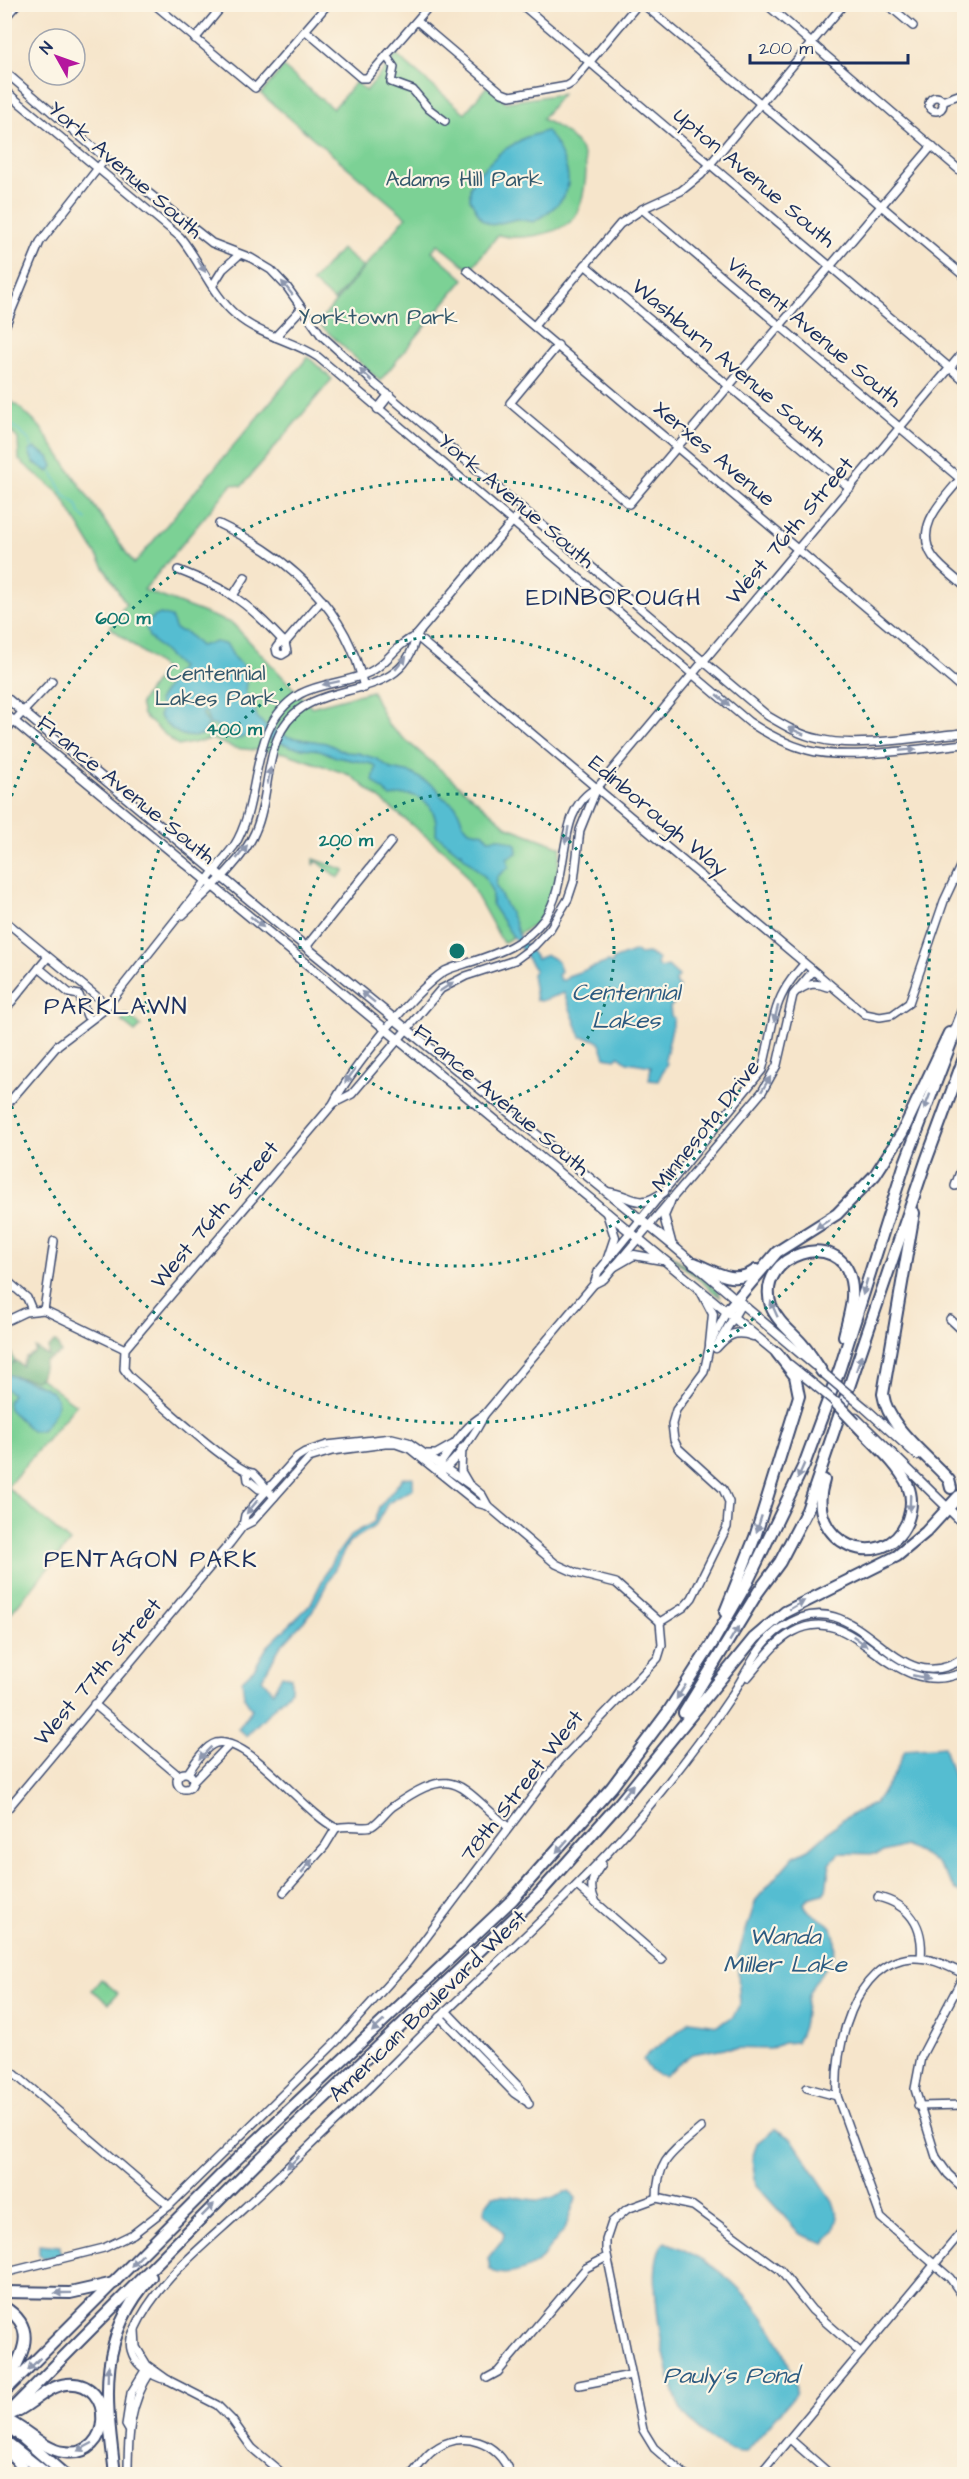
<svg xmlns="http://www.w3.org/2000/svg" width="969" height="2479" viewBox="0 0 969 2479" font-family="'Architects Daughter',sans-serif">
	<rect width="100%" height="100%" fill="#fcf5e5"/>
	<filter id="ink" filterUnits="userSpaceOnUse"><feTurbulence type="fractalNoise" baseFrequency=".0167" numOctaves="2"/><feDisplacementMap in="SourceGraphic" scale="12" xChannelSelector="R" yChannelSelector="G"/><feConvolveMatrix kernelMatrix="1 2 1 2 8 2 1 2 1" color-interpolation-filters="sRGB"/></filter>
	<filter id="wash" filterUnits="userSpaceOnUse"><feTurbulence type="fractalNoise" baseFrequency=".008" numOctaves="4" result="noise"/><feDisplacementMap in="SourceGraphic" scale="24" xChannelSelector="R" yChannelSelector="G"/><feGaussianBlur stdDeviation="1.35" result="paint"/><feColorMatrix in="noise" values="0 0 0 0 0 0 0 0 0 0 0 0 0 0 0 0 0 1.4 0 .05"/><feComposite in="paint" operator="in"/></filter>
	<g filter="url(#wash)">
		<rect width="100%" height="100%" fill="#f6e5cb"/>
		<g fill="#7bd195" stroke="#4b807a" stroke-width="1.5">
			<path d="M396 55 465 113 487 86 506 102 562 94 542 119C559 127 574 136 583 154 590 170 583 212 569 223 550 236 519 240 498 235L470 270 438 244 432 251 464 279 380 381 318 323 406 217 261 94 283 67 333 109 356 82 366 91Z"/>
			<polygon points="341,249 363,267 334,301 312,282"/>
			<polygon points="308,357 332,379 242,486 232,484 144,590 233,624 311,707 372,691 388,725 508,827 561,847 554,895 536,924 503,943 458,862 350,775 285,753 234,748 212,739 178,746 143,715 140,703 164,669 110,627 126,604 60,494 19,460 18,439 5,425 4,398 17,405 40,427 134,564"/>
			<polygon points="314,859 345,870 338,878 317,861 314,865"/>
			<polygon points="126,1014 141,1026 135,1032 121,1021"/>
			<polygon points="657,1244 716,1289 721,1298 657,1245"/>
			<polygon points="4,1334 19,1373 40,1378 76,1405 7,1487 70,1542 5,1620"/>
			<polygon points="101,1979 118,1993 109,2003 92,1990"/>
		</g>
		<path fill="#64b37e" stroke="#40716e" stroke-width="1.5" d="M54 1342 57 1344 61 1353 45 1361C41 1369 45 1375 35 1380L5 1375V1368L16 1361 22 1366 26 1357 35 1352V1348L48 1356V1349Z"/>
		<g fill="#54bdd1" stroke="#387698" stroke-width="1.5">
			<path d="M546 131C554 138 559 149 563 159 577 192 561 204 534 222L517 219 492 225 482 220 470 199V186L478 174 502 151 524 138Z"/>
			<polygon points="35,448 49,457 53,466 49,472 33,462 29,451"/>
			<path d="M160 614 171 617 176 630 187 633 200 646 216 642 227 645 235 659 247 669 245 693 253 702 257 717 266 727 288 737 326 743 345 752 358 753 377 759 391 769 411 773 436 787 442 797 456 806 463 823 469 830 484 833 488 839 500 838 516 844 517 853 507 858 509 867 497 877 496 886 514 921 519 936 537 959 547 955 558 961 561 971 558 975 560 980H565L568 976 608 962 612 964 613 960 636 951 640 954 648 953 658 959 657 964 660 968 668 966 679 976 675 982 679 987 676 1002 670 1007 671 1016 674 1018 665 1060 667 1063 658 1081 649 1080 651 1066 627 1062 619 1056 615 1059 605 1057C599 1039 599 1039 581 1037L564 993 541 1001 536 1000 532 974 535 970 492 905V892L485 877 462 855V852L459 853 436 834C439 806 419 788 391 797L373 781 376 767 372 764 336 757 320 750 293 747 253 733C236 740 229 746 216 725H210L205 711 202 713 208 725 204 734C186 742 171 731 159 716L162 708 158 701 180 667 149 637 146 627 152 618Z"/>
			<path d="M4 1373C37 1386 81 1388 42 1430L32 1431 9 1409 8 1402 12 1394 5 1388Z"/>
			<polygon points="413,1477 413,1489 388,1503 375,1526 349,1542 312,1612 280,1647 262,1679 273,1692 282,1675 291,1677 291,1690 246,1736 238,1729 252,1709 244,1697 242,1680 254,1669 267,1647 310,1605 332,1561 351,1535 374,1522 379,1507 403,1478"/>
			<path d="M944 1747 955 1782 964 1798V1896L957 1891 936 1862 905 1846 876 1854 839 1853 830 1863 826 1890 823 1894 808 1898 804 1903C807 1917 828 1918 833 1931 843 1958 818 1971 809 1993 802 2011 808 2024 796 2042L783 2043 770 2049 725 2048 692 2054 664 2076C654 2075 648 2069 643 2060 649 2050 679 2033 690 2021L717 2025 732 2018 740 2004 737 1958 756 1900 794 1856 809 1849 843 1819 875 1803 895 1773 905 1750Z"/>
			<polygon points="775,2129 792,2139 833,2201 838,2217 834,2231 825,2243 800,2234 756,2185 752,2159 757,2143"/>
			<path d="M565 2192H569L576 2198 565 2229 538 2262C527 2271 501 2279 490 2269L488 2258 503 2239 504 2233 485 2213V2206L493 2196C525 2192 531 2210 565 2192Z"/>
			<path d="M665 2242C723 2263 767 2308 789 2365 792 2374 798 2385 795 2395L746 2452C724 2454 694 2429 682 2411 667 2387 641 2259 665 2242Z"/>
			<polygon points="39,2244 60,2246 61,2255 44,2258 39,2254"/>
		</g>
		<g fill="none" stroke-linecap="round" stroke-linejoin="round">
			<g stroke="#54bdd1" stroke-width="1.5">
				<polyline points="12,425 30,441 32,448"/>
				<polyline points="51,470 65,496 77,504 80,514 87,520"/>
			</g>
		</g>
	</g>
	<g filter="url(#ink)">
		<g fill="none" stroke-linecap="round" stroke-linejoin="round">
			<g stroke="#3c4a6e" stroke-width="10">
				<g id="minor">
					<polyline points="154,4 255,88 328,4"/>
					<polyline points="521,4 964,380"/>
					<polyline points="643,4 964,276"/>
					<polyline points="766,4 964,174"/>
					<polyline points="887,4 913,26"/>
					<polyline points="4,19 17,4"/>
					<polyline points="417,21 502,93 510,96 567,86 572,83 638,4"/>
					<polyline points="306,31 361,78 367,78 431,4"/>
					<polyline points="195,39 224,4"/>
					<polyline points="387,57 394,67 391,82 413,90 429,109 445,121"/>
					<path d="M4 71 117 168 212 243 251 258 271 270 287 287 321 335 373 382 768 716C785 726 800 735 819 739 857 749 924 736 964 733"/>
					<path d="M4 90 180 237C200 261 212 295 236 315 260 336 292 340 318 357L749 722C767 734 786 744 807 750 844 761 925 748 964 744"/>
					<circle cx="936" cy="104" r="7"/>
					<polyline points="942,101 964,93"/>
					<polyline points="642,209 964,482"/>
					<polyline points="585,265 850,488"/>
					<polyline points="467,270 964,690"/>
					<polyline points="213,285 223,269 239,255"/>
					<polyline points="534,326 620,224 644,208 681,191 701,175 844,4"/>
					<polyline points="4,329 40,242 106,158"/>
					<polyline points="275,337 302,308"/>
					<polyline points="558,345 510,403 629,504 932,146"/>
					<path d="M961 478C943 500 913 527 933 557 941 568 954 577 964 586"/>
					<path d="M219 524C289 557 348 609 364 688"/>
					<path d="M178 570C230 590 248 603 285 643"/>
					<polyline points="234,594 245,577"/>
					<polyline points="416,636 865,1014 880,1017 892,1015 909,1003 944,901 964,858"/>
					<polyline points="282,640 276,648 277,653 282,655 287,652 285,643"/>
					<polyline points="285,643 322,600"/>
					<polyline points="4,732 52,681"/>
					<path d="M183 915C206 893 243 861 255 832 273 792 261 734 303 707 341 683 405 695 416 636L523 509"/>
					<polyline points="4,920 107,1005"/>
					<polyline points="306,947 391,842"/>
					<polyline points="39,968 69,993 79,995 87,1016"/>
					<path d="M799 990C808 984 816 982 827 987"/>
					<polyline points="4,1011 48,957"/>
					<polyline points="334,1103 352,1094 441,989 466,976 515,960 534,946 550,929 568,899 574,881 580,830 597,788"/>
					<path d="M4 1108 58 1045 104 1010 234 846C264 799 246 726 300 694 322 682 348 683 370 672 388 663 397 643 416 636"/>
					<polyline points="955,1186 964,1161"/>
					<polyline points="4,1278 27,1298 32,1310"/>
					<polyline points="594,1284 604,1279 762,1092 777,1065 793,995 813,971"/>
					<polyline points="44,1310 54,1241"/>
					<polyline points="950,1319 964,1332"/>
					<polyline points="4,1322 25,1312 44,1310 125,1349"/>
					<polyline points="716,1347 742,1303"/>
					<polyline points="462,1448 461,1471 468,1483"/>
					<polyline points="427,1454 436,1454 452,1445"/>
					<path d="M440 1469V1464C453 1447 464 1426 484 1415"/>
					<path d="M440 1472C454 1464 478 1430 484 1415L594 1284 598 1272 762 1070C770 1044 771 1014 784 991 789 981 797 972 804 964"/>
					<polyline points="247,1473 248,1480 259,1489 267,1490"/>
					<path d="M274 1497C266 1489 262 1481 253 1473 235 1473 149 1393 130 1377L124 1369 125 1349 333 1104C350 1071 414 990 445 971 453 967 462 965 471 962 499 953 525 944 544 919 573 879 553 810 597 788L964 351"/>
					<polyline points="243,1526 253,1521 309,1458 332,1451 385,1444 396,1444 410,1449 477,1503 488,1506"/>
					<polyline points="660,1622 684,1607 692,1598 727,1527 729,1502 723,1489 678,1448 674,1440 672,1424 676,1410 704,1372 710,1344 727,1311"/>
					<path d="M748 1677C761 1662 774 1642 793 1632 857 1597 888 1705 964 1672"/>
					<polyline points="94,1704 179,1776"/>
					<circle cx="185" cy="1781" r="8"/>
					<path d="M188 1773C194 1764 205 1746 216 1743 249 1736 305 1814 336 1828 348 1824 365 1829 372 1826 379 1822 385 1813 392 1807 455 1763 457 1784 508 1827"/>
					<polyline points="192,1783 229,1745"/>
					<polyline points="4,1813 230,1543 243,1526 245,1515 297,1457 305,1452 327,1445 392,1438 408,1442 471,1486 482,1495 488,1506 556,1564 576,1573 616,1583 660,1622"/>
					<polyline points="577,1886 662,1960"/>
					<polyline points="284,1892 325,1846 336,1828"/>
					<path d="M878 1897C910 1905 924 1926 921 1958"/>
					<path d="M595 1900C588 1885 593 1876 602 1864"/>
					<polyline points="964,1975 921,2057 915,2089 936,2157 948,2174 964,2189"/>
					<polyline points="446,2011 520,2088 529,2104"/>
					<polyline points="440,2017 514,2093 526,2101"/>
					<polyline points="4,2065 169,2206"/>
					<path d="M807 2088 837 2096C834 2050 853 1962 912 1958 931 1957 947 1966 964 1974"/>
					<polyline points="837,2096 881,2218 950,2278 964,2298"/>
					<polyline points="918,2106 964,2105"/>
					<path d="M657 2198C657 2159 673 2152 701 2128"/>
					<polyline points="4,2273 104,2248 133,2234 169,2206 337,2041 407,1963 557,1764 658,1658 662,1645 660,1622"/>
					<polyline points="135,2330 136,2347 147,2365 168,2380 217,2405 232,2420 252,2448 283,2474"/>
					<polyline points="487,2378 498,2372 586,2268 607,2257"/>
					<path d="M168 2380C158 2379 149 2373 141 2366 132 2358 127 2344 133 2333 156 2281 202 2247 243 2209 277 2178 309 2146 342 2115 382 2076 421 2035 461 1997 524 1937 588 1878 644 1812 675 1775 704 1737 730 1698 746 1675 757 1644 781 1628 861 1573 891 1708 964 1658"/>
					<polyline points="579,2385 631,2375"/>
					<polyline points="129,2430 126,2425 131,2393 147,2367"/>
					<polyline points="790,2439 830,2474"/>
					<path d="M128 2474C128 2436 129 2404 151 2371"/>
					<path d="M412 2474C419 2466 425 2456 434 2450 462 2429 499 2442 510 2474"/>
					<polyline points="684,2474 654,2448 643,2430 606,2250 606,2240 612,2222 627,2209 657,2198 693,2206 780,2270 812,2310 861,2353"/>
					<polyline points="760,2474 964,2229"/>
				</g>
			</g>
			<g stroke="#3c4a6e" stroke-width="11">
				<g id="major">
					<polyline points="378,409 389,395"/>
					<polyline points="4,696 306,947 672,1245 814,1365"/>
					<polyline points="4,713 780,1356"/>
					<path d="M607 1192C635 1196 637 1211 664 1192"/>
					<polyline points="670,1202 664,1216 671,1242"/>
					<polyline points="607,1261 615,1237 607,1213"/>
					<polyline points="615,1266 634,1255 662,1260"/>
					<polyline points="702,1293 713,1314 710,1344"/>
					<path d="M716 1348C728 1334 735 1330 753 1336"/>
					<polyline points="790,1365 816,1386"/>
					<polyline points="865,1408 917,1455"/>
					<polyline points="856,1418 964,1524"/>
				</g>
			</g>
			<g stroke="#3c4a6e" stroke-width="14">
				<g id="highway">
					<path d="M914 1213 883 1394C888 1428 927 1455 949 1480L951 1488"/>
					<path d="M694 1263C716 1272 734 1286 756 1270"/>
					<polyline points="727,1311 777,1252 837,1214 875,1175 902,1133 949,1033"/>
					<path d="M822 1372C816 1363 810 1353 803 1345 793 1333 777 1322 771 1306 754 1254 841 1227 851 1281 855 1300 848 1318 844 1336"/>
					<path d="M824 1480C803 1545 884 1575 907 1522 911 1511 913 1498 908 1486 898 1463 872 1442 855 1423"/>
					<polyline points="725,1612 755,1537 799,1396 795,1376 777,1353"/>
					<polyline points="684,1713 758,1592 780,1562 807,1510 926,1161 964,1058"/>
					<polyline points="4,2292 70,2293 114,2283"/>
					<path d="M4 2307C43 2331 17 2359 6 2388"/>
					<polyline points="4,2392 237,2159 513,1899 612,1787 668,1712 713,1642 747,1583 804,1465 840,1368 905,1163 964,1009"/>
					<polyline points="4,2417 260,2159 537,1896 618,1805 754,1638 785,1612 897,1556 926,1532 959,1496"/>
					<path d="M4 2419C25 2427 42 2449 64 2452 113 2460 116 2380 67 2384 46 2386 30 2407 11 2414"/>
					<polyline points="4,2422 64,2474"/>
					<polyline points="4,2440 47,2474"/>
					<polyline points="5,2446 28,2474"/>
					<path d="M115 2474C106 2399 96 2338 151 2277"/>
				</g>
			</g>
			<use href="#minor" stroke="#fff" stroke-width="7"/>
			<use href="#major" stroke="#fff" stroke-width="8"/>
			<use href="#highway" stroke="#fff" stroke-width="10"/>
			<g stroke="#3c4a6e" stroke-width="11" stroke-linecap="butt">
				<g id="major-bridge">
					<polyline points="822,1372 865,1408"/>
					<polyline points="816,1386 841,1407"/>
				</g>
			</g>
			<g stroke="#3c4a6e" stroke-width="14" stroke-linecap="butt">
				<polyline id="highway-bridge" points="836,1403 855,1423"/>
			</g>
			<use href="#major-bridge" stroke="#fff" stroke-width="8"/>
			<use href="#highway-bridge" stroke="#fff" stroke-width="10"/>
		</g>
		<defs><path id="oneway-solid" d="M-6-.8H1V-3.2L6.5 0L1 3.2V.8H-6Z" transform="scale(1.5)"/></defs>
		<g fill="#8d97ae">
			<use href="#oneway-solid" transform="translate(201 265) rotate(59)"/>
			<use href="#oneway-solid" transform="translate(287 288) rotate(-129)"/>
			<use href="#oneway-solid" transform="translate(366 375) rotate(-138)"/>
			<use href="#oneway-solid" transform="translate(401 663) rotate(-50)"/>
			<use href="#oneway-solid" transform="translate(331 683) rotate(168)"/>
			<use href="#oneway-solid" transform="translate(723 700) rotate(40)"/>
			<use href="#oneway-solid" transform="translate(796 731) rotate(-156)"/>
			<use href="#oneway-solid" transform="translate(908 750) rotate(-5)"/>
			<use href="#oneway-solid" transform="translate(269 776) rotate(-79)"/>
			<use href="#oneway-solid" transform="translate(567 835) rotate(100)"/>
			<use href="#oneway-solid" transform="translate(242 852) rotate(-52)"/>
			<use href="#oneway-solid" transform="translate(257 922) rotate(40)"/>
			<use href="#oneway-solid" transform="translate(446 987) rotate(-34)"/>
			<use href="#oneway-solid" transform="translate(368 997) rotate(-141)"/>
			<use href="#oneway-solid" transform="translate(776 1014) rotate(104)"/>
			<use href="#oneway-solid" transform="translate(350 1076) rotate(127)"/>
			<use href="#oneway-solid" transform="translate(766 1084) rotate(-58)"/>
			<use href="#oneway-solid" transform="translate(927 1102) rotate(111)"/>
			<use href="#oneway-solid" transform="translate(823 1224) rotate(146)"/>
			<use href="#oneway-solid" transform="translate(865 1287) rotate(106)"/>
			<use href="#oneway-solid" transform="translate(774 1309) rotate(-114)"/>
			<use href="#oneway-solid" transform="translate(859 1363) rotate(-71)"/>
			<use href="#oneway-solid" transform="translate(801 1471) rotate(114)"/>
			<use href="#oneway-solid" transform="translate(910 1503) rotate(92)"/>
			<use href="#oneway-solid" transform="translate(252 1507) rotate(130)"/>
			<use href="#oneway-solid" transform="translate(759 1524) rotate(108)"/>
			<use href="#oneway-solid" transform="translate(797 1605) rotate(-30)"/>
			<use href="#oneway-solid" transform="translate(734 1634) rotate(-59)"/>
			<use href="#oneway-solid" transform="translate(860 1641) rotate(36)"/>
			<use href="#oneway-solid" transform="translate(921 1677) rotate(11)"/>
			<use href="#oneway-solid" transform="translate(681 1692) rotate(123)"/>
			<use href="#oneway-solid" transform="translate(205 1753) rotate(135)"/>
			<use href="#oneway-solid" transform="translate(628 1791) rotate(-52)"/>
			<use href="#oneway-solid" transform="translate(562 1846) rotate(132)"/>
			<use href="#oneway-solid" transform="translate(307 1866) rotate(-50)"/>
			<use href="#oneway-solid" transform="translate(378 2026) rotate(137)"/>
			<use href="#oneway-solid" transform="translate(293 2162) rotate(136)"/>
			<use href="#oneway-solid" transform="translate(208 2210) rotate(-45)"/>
			<use href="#oneway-solid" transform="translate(137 2260) rotate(134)"/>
			<use href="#oneway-solid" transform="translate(63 2293) rotate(179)"/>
			<use href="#oneway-solid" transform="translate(34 2364) rotate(136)"/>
			<use href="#oneway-solid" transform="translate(108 2374) rotate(-88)"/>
			<use href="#oneway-solid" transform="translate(85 2447) rotate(152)"/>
		</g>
	</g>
	<g fill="none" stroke="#0f766e" stroke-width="3" stroke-dasharray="3 6">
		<circle cx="457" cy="951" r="157"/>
		<circle cx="457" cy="951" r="315"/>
		<path d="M6 813A472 472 0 1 1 6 1089"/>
	</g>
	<g text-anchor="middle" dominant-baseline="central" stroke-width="4.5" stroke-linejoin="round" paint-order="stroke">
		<g font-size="22" fill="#1b2f5e" stroke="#fcf5e5">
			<text transform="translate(125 170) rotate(41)">York Avenue South</text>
			<text transform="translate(754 178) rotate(40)">Upton Avenue South</text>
			<text transform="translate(814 332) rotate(40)">Vincent Avenue South</text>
			<text transform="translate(729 363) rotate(40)">Washburn Avenue South</text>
			<text transform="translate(714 454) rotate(40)">Xerxes Avenue</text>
			<text transform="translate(516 501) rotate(40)">York Avenue South</text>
			<text transform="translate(790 531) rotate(-50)">West 76th Street</text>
			<text transform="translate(126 790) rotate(39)">France Avenue South</text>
			<text transform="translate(658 816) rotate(40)">Edinborough Way</text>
			<text transform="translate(501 1100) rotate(40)">France Avenue South</text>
			<text transform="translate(706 1126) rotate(-52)">Minnesota Drive</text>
			<text transform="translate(215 1215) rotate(-50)">West 76th Street</text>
			<text transform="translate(98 1672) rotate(-50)">West 77th Street</text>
			<text transform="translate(522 1786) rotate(-52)">78th Street West</text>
			<text transform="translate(428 2006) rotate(-44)">American Boulevard West</text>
		</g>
		<g font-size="22" fill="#33586c" stroke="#fcf5e5">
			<text x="464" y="179">Adams Hill Park</text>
			<text x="378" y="317">Yorktown Park</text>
			<text x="216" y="673">Centennial<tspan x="216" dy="25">Lakes Park</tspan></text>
		</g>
		<g font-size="24" letter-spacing="1.5" fill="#1b2f5e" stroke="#fcf5e5">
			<text x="614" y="598">EDINBOROUGH</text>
			<text x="116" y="1007">PARKLAWN</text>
			<text x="151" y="1560">PENTAGON PARK</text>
		</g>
		<g font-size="24" font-style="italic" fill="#2c5a80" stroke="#fcf5e5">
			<text x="626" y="993">Centennial<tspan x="626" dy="28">Lakes</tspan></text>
			<text x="785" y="1937">Wanda<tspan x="785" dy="28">Miller Lake</tspan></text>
			<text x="731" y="2376">Pauly's Pond</text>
		</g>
	</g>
	<circle cx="457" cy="951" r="9" fill="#0f766e" stroke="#fcf5e5" stroke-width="3"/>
	<g font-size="18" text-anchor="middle" font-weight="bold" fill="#0f766e" stroke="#fcf5e5" stroke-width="4.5" stroke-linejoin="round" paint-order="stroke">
		<text x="123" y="624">600 m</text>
		<text x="234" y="735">400 m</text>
		<text x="346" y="846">200 m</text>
	</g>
	<rect width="969" height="2479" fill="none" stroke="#fcf5e5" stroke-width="24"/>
	<g transform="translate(57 57) rotate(310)"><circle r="28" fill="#fcf5e5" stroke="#a2a6af" stroke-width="1.5"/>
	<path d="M0-4.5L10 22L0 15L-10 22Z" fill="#b5179e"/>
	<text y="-9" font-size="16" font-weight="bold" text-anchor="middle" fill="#1b2f5e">N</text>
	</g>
	<path d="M750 54v9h158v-9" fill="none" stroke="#1b2f5e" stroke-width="3"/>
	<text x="759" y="54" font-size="18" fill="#1b2f5e" stroke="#fcf5e5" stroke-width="4.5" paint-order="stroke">200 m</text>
</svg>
